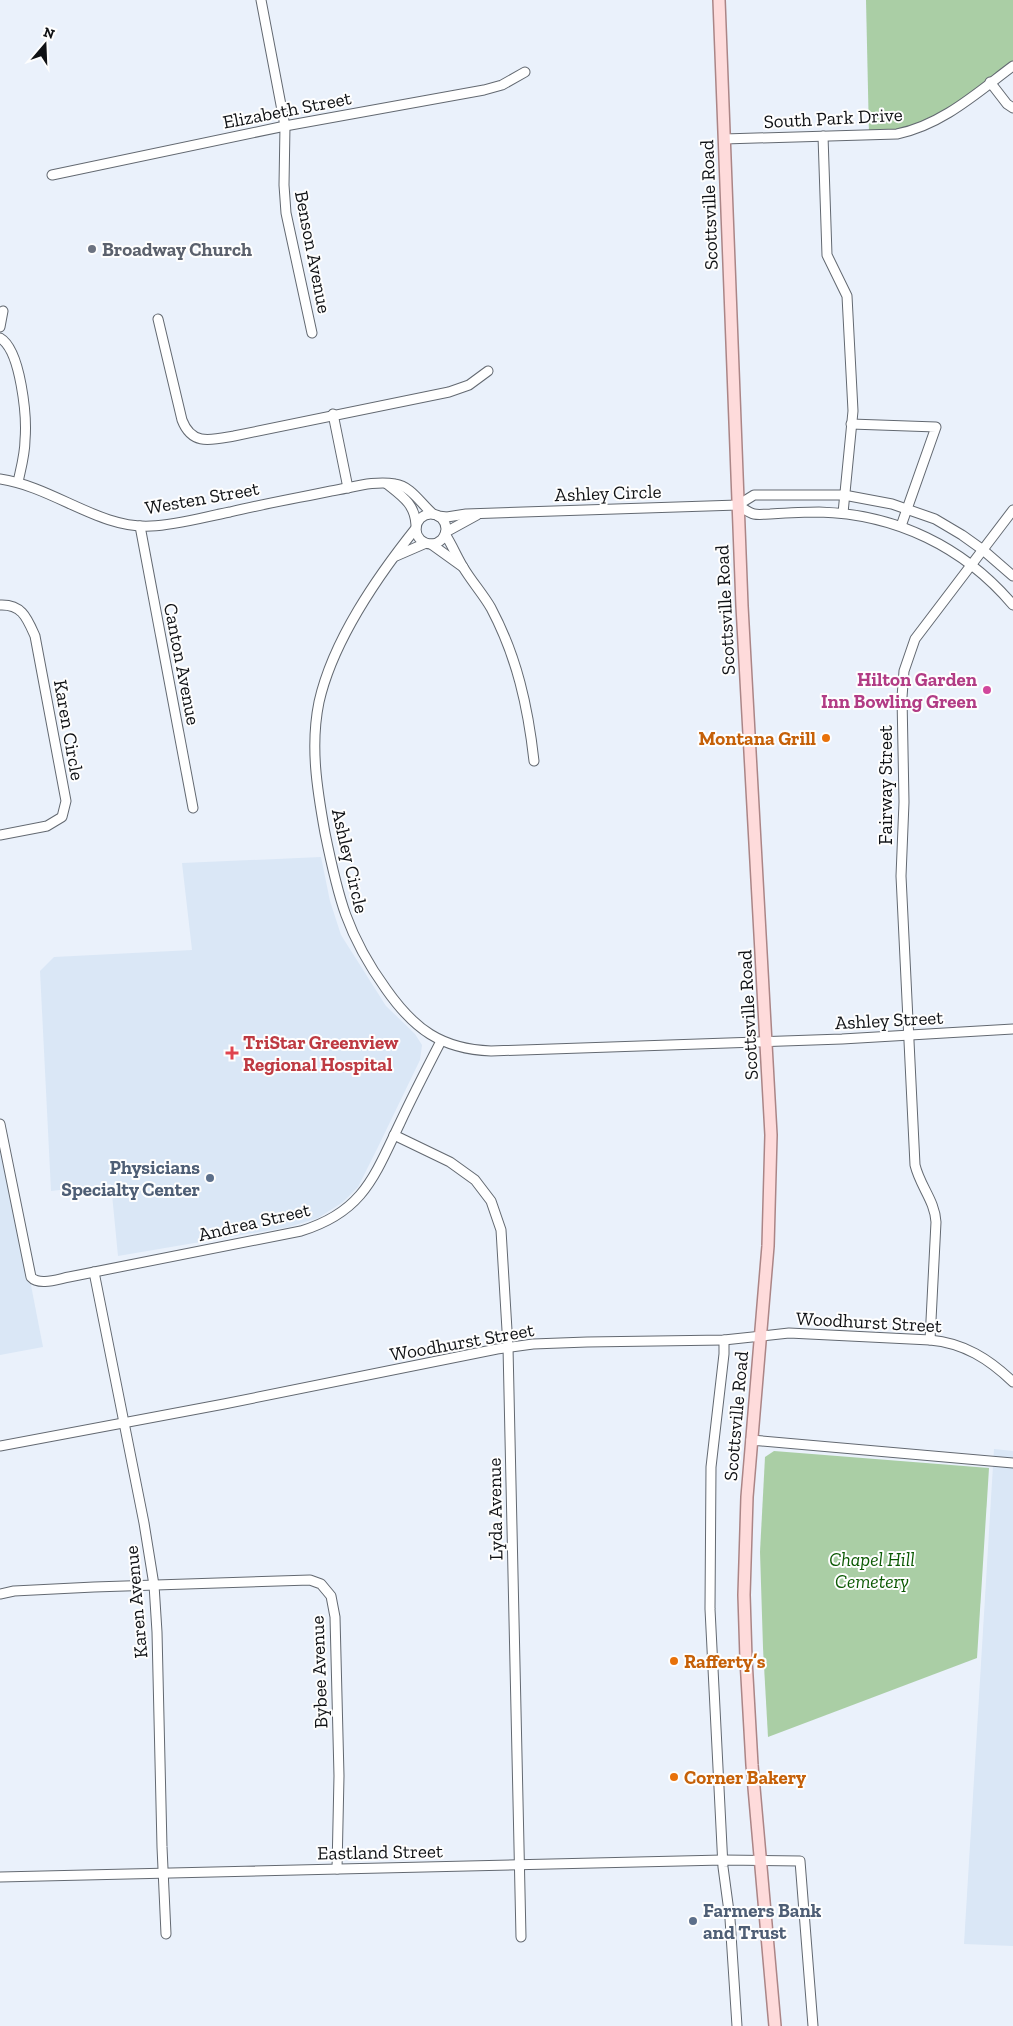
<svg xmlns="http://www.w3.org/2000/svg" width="1013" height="2026" viewBox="0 0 1013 2026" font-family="'Zilla Slab',serif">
	<rect width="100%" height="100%" fill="#eaf1fb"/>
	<g fill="#dae7f6">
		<polygon points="321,857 330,901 341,935 386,1006 415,1034 422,1045 420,1060 377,1149 358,1187 343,1202 318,1218 289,1227 118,1256 111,1184 51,1191 40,971 54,957 192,950 182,863"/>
		<polygon points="0,1126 43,1347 0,1355"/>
		<polygon points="994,1449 1013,1451 1013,1946 964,1944"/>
	</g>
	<g fill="#aacea5">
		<polygon points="866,0 1013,0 1013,61 933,122 909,131 869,135"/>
		<polygon points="774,1451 989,1468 977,1658 768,1737 763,1648 760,1552 765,1457"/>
	</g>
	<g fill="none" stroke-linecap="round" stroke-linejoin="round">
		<g stroke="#636971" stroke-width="11">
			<g id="minor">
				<polyline points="261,0 285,126 284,185 286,213 312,333"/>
				<polyline points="990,82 1007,104 1013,108"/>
				<polyline points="823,136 827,255 847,296 853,411 843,513"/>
				<path d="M724 139 897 134C942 125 978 92 1013 66"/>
				<polyline points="52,175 285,126 484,90 502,85 525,72"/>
				<path d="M158 319 182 420C192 446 211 440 234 436L449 392 469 385 488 371"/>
				<polyline points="0,327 3,311"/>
				<path d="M0 338C21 350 27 417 25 440 25 454 21 468 18 482"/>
				<polyline points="333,414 348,488"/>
				<polyline points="851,424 936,427 901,526"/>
				<path d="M0 479C54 487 99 529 151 526 177 525 204 517 230 512 263 504 297 498 331 491 351 488 374 480 395 484 411 486 421 504 433 514"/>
				<path d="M387 484C402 496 415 504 416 525"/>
				<path d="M738 505C743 508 749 513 754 514 759 515 765 514 770 514 786 513 803 512 819 512 896 514 964 547 1013 605"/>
				<circle cx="431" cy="529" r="15"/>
				<polyline points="438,516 447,517 466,514 738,505 754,495 844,495 892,504 935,519 962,535 983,550 1013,576"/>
				<polyline points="140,526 193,808"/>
				<path d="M416 528C377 577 333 640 319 702 310 746 317 789 325 833 338 897 347 935 386 989 414 1029 441 1049 491 1051L842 1039 1013 1029"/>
				<polyline points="446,532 477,515"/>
				<path d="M445 534C452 545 457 557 463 567 472 582 483 594 491 608 517 657 528 707 534 761"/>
				<polyline points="431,544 463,567"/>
				<polyline points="396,556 426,543"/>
				<path d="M0 605C22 604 27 618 35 636L66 801 62 817 47 826 0 835"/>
				<path d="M0 1124 31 1277C39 1286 58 1279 69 1277L301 1231C363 1212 374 1177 400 1123 413 1095 427 1068 441 1041"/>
				<polyline points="394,1135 450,1162 475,1180 491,1201 501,1230 508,1347 521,1937"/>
				<polyline points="94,1272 144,1523 154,1585 157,1632 162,1847 166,1934"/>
				<polyline points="724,1340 724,1354 711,1467 710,1609 723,1867 730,1919 737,2026"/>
				<path d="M930 1340 936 1222C935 1201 920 1186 915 1165L901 876 904 802 902 697 904 671 915 639 1013 510"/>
				<polyline points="751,1440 1013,1463"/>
				<path d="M0 1446 224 1404 497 1349 533 1344 587 1342 724 1340 789 1333 930 1340C964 1343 989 1359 1013 1382"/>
				<polyline points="0,1594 14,1591 94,1587 310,1580 321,1584 331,1596 335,1617 339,1776 337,1869"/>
				<polyline points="0,1877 723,1860 800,1861 813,2026"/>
			</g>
		</g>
		<g stroke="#ab8586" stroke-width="14">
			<polyline id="major" points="719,0 742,606 771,1135 768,1246 747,1497 744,1595 746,1659 752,1765 775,2026"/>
		</g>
		<use href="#minor" stroke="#fff" stroke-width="9"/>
		<use href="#major" stroke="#fedbdb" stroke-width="11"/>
	</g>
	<circle fill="#6b7280" stroke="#fefefe" stroke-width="2" cx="92" cy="249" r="5"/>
	<circle fill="#d1479c" stroke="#fefefe" stroke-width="2" cx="987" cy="690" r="5"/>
	<g fill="#e8710a" stroke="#fefefe" stroke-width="2">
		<circle cx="826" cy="738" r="5"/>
		<circle cx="674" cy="1661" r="5"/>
		<circle cx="674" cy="1777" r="5"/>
	</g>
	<path fill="#e0444e" stroke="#fefefe" stroke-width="2" d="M229.5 1045.5h5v5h5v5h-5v5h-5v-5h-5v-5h5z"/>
	<g fill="#5c6f8a" stroke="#fefefe" stroke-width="2">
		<circle cx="210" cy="1178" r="5"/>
		<circle cx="693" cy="1921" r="5"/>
	</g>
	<g text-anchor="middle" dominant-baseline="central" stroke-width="4" stroke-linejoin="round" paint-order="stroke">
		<g font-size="19" fill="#101215" stroke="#fefefe">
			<text transform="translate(287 110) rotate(-11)">Elizabeth Street</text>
			<text transform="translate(833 118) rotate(-3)">South Park Drive</text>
			<text transform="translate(709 205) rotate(-92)">Scottsville Road</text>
			<text transform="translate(313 252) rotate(79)">Benson Avenue</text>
			<text transform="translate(608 493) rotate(-2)">Ashley Circle</text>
			<text transform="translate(202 498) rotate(-10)">Westen Street</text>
			<text transform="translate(725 610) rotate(-93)">Scottsville Road</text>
			<text transform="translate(182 664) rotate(79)">Canton Avenue</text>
			<text transform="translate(69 730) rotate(80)">Karen Circle</text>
			<text transform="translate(885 785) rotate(-90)">Fairway Street</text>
			<text transform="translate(350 861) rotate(77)">Ashley Circle</text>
			<text transform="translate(748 1015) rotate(-93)">Scottsville Road</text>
			<text transform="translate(889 1020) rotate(-3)">Ashley Street</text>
			<text transform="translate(254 1222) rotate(-13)">Andrea Street</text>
			<text transform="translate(869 1322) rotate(3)">Woodhurst Street</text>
			<text transform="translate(462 1342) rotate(-10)">Woodhurst Street</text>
			<text transform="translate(736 1416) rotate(-85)">Scottsville Road</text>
			<text transform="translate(495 1509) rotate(-91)">Lyda Avenue</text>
			<text transform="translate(136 1602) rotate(-95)">Karen Avenue</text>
			<text transform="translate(319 1672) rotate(-92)">Bybee Avenue</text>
			<text transform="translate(380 1852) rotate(-1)">Eastland Street</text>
		</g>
		<g font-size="19" font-weight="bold" fill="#5b616d" stroke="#fefefe" text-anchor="start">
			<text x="102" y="249">Broadway Church</text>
		</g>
		<g font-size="19" font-weight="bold" fill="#b23c85" stroke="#fefefe" text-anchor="end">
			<text x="977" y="679">Hilton Garden<tspan x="977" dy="22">Inn Bowling Green</tspan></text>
		</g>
		<g font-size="19" font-weight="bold" fill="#c56008" stroke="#fefefe" text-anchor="start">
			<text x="816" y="738" text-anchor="end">Montana Grill</text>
			<text x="684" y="1661">Rafferty’s</text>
			<text x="684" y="1777">Corner Bakery</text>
		</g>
		<g font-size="19" font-weight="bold" fill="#be3a42" stroke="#fefefe" text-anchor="start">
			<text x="243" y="1042">TriStar Greenview<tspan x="243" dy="22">Regional Hospital</tspan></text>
		</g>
		<g font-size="19" font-weight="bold" fill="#4e5e75" stroke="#fefefe" text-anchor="end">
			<text x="200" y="1167">Physicians<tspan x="200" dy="22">Specialty Center</tspan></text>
			<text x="703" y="1910" text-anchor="start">Farmers Bank<tspan x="703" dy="22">and Trust</tspan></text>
		</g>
		<g font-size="19" font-style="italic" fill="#0a5802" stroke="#fefefe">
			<text x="872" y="1559">Chapel Hill<tspan x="872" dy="22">Cemetery</tspan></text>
		</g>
	</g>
	<g transform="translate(45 45) rotate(19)" stroke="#fefefe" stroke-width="4" paint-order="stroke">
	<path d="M0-4L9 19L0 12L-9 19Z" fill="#101215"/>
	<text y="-8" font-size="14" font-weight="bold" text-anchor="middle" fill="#101215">N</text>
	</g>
</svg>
